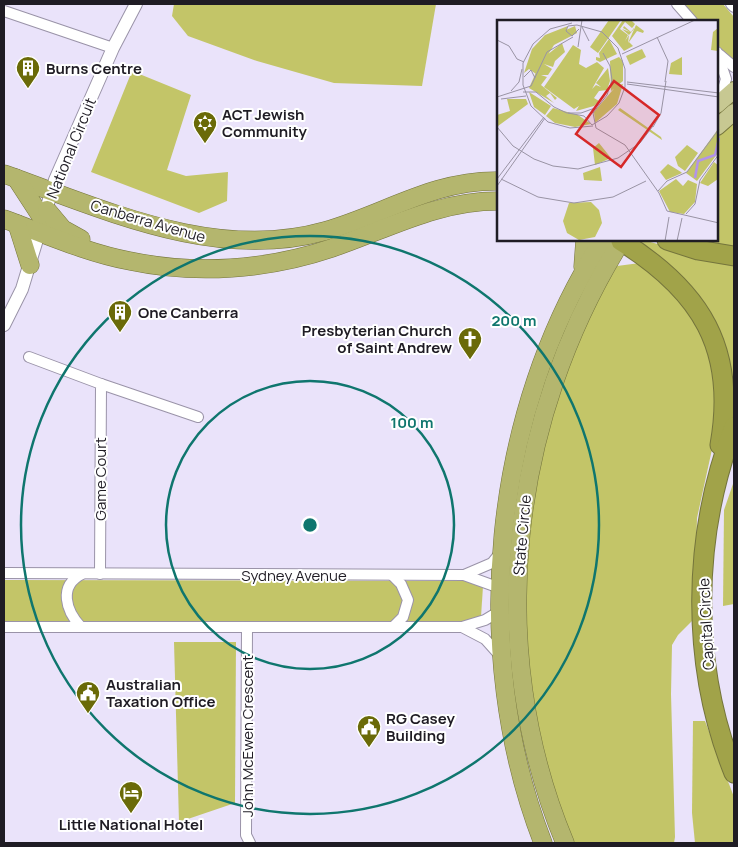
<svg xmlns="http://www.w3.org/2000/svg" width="738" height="847" viewBox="0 0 738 847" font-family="Manrope,sans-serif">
	<rect width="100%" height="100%" fill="#eae3fa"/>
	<g fill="#c3c568">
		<polygon points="174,4 436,4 422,86 334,83 257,61 188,36 172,16"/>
		<polygon points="683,4 723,4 734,17 734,63 717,44 717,21 698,21"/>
		<polygon points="132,71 191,95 167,170 186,176 228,172 227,201 199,213 91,172"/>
		<polygon points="734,122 734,250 687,240 717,240 717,138"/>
		<polygon points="643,240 687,252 734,261 734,412 732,416 726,361 640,245"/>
		<path d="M640 263 670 287 701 328 715 375 716 431 697 518 694 619 678 635 672 645 671 694 675 837 674 843H573C565 818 554 794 547 768 542 751 540 731 536 713 528 665 522 615 524 566 529 463 564 354 617 266Z"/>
		<polygon points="734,481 734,604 723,606 724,510"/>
		<polygon points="4,580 469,581 483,586 481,617 465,622 4,622"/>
		<polygon points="174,642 236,642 235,803 179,822"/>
		<polygon points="693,721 705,721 734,797 734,843 695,843 692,813"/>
	</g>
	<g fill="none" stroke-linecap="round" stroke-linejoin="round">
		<g stroke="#9a93a8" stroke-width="12">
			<g id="minor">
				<polyline points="677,4 692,21"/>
				<polyline points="731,4 734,7"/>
				<polyline points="4,11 113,48"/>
				<polyline points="717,52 726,79 720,99"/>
				<polyline points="720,55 734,67"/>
				<polyline points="29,357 101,384 100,574"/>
				<polyline points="101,384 198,417"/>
				<polyline points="4,573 464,575 500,588"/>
				<polyline points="392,575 401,584 408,600 403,617 393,627"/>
				<polyline points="464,575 492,563 500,553"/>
				<polyline points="4,627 462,627 485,620 500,611"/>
				<path d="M81 627C66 611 58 586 82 574"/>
				<polyline points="247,627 246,835 250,843"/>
				<polyline points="462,627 485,639 502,658"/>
			</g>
		</g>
		<g stroke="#9a93a8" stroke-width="14">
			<polyline id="tertiary" points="4,325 22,289 55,180 113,48 136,4"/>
		</g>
		<g stroke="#74743c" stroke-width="18">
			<g id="primary">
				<polyline points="717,105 734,90"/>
				<polyline points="717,127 734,112"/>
			</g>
		</g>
		<g stroke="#74743c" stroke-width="19">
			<g id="trunk">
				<path d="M4 174C106 210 216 262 325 231 385 214 433 180 498 181"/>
				<polyline points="16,178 44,221"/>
				<polyline points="47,210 63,229 81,239"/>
				<path d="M4 219C45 234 87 253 130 261 196 275 267 270 332 248 388 229 437 201 498 201"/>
				<polyline points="17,224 30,265"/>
				<polyline points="583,267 585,240"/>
				<path d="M543 843C469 653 491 412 603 240"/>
				<path d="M565 843C483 647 510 419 622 240"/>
			</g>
		</g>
		<g stroke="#74743c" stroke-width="21">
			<g id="motorway">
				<polyline points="667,240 698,250 734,256"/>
				<path d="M621 241C701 291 737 349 720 445"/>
				<path d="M734 427C692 536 690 664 734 773"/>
			</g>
		</g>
		<use href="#minor" stroke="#fff" stroke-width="10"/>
		<use href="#tertiary" stroke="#fff" stroke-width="12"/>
		<use href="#primary" stroke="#c7c892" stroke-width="16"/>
		<use href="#trunk" stroke="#b4b66e" stroke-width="18"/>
		<use href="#motorway" stroke="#a1a349" stroke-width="19"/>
	</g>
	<g fill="none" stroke="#0f766e" stroke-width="2.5">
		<circle cx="310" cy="525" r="144"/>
		<circle cx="310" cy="525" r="289"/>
	</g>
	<defs>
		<g id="building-pin" transform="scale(1.25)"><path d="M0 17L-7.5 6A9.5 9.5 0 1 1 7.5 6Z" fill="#6a6a08" stroke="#fff"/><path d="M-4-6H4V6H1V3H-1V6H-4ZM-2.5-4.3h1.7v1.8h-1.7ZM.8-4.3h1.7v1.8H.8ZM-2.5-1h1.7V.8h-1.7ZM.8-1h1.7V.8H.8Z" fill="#fff"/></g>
		<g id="synagogue-pin" transform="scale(1.25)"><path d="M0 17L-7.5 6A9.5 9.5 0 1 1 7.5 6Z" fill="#6a6a08" stroke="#fff"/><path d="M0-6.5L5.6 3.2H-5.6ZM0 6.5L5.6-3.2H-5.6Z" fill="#fff"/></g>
		<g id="church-pin" transform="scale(1.25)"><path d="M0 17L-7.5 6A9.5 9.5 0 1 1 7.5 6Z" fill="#6a6a08" stroke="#fff"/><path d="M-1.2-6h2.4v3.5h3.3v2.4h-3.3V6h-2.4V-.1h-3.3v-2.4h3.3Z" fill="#fff"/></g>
		<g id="civic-pin" transform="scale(1.25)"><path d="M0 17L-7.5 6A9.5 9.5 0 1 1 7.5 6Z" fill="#6a6a08" stroke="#fff"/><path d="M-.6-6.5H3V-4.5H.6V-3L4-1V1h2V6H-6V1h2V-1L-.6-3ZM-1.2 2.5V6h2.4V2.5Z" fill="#fff"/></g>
		<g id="hotel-pin" transform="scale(1.25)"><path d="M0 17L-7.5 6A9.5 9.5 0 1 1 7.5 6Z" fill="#6a6a08" stroke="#fff"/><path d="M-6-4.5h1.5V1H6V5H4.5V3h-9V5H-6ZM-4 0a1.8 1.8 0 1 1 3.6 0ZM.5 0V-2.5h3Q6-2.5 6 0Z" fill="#fff"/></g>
	</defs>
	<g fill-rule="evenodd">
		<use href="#building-pin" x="28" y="68"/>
		<use href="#synagogue-pin" x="205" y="123"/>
		<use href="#building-pin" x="120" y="312"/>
		<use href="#church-pin" x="470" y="339"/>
		<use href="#civic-pin" x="88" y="693"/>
		<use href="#civic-pin" x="369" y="727"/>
		<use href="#hotel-pin" x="131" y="793"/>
	</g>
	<g text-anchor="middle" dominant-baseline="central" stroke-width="4" stroke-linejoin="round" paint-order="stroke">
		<g font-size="15" font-weight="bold" fill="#1f1c24" stroke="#fff" text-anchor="start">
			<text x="46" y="68">Burns Centre</text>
			<text x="222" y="114">ACT Jewish<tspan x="222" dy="17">Community</tspan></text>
			<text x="138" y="312">One Canberra</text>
			<text x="452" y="330" text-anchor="end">Presbyterian Church<tspan x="452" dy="17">of Saint Andrew</tspan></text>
			<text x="106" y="684">Australian<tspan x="106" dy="17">Taxation Office</tspan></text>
			<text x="386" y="718">RG Casey<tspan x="386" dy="17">Building</tspan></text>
			<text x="131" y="824" text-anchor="middle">Little National Hotel</text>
		</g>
		<g font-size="15" fill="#1f1c24" stroke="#fff">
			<text transform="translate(71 148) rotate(-68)">National Circuit</text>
			<text transform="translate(148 221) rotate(16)">Canberra Avenue</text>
			<text transform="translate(100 479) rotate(-90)">Game Court</text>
			<text transform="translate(522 535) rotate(-85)">State Circle</text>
			<text x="294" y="575">Sydney Avenue</text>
			<text transform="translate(706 624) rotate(-93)">Capital Circle</text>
			<text transform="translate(247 736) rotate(-90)">John McEwen Crescent</text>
		</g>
	</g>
	<g transform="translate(497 20)">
		<rect width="221" height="221" fill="#eae3fa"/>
		<path d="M112 0H124L101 33 93 27ZM126 0H134L138 4 136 7 130 2 136 7 135 8 128 2 123 9 131 15 128 21 132 15 125 9 133 12 126 8 127 6 134 12 137 8V9L132 15 131 23 139 5 147 11 146 13 140 11 132 22 136 26 127 31 115 16ZM71 6 69 10 78 6 80 13 57 25 39 54 32 49 27 53 35 29 48 15ZM221 8V31L214 30 216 12ZM112 19 120 34 103 42 99 40V37L103 38 102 33ZM65 23 68 32 58 41 56 47 47 44 55 49 51 55H44L50 57 44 65 60 78 58 80 53 73 49 76 57 83 32 68 45 39ZM76 25 84 30 82 44 89 48 100 42 107 48 95 69 99 65 104 67 99 63 111 48 113 61 110 70 102 71 97 78 102 81 97 86 79 91 82 86 77 89 47 67ZM145 29 149 37 133 45 129 36ZM122 37 126 41V61L114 71 113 41ZM185 37V55L172 54 174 43ZM126 64 120 84 98 103 97 92 120 65ZM32 72 54 86 48 95 37 87ZM10 79H29L31 84 1 106 0 95 13 91ZM56 88 81 95 94 104 78 107 58 103 49 96ZM123 88 164 117 165 120 121 90ZM221 109V133L200 161 189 153ZM102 123 114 138 98 145 96 128ZM190 125 201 133 188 151 181 146 178 137ZM217 142 222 146 221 159 211 166 203 163ZM171 144 184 152 185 153 169 160 163 152ZM103 147 105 161 87 160 86 153ZM179 159 186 166 191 160 200 164 198 182 187 194 173 192 162 171ZM72 183 94 182 102 190 105 203 98 217 82 220 70 213 66 201Z" fill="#c3c568"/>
		<path fill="none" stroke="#b293e9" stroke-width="2.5" d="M198 158 201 141 218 135 222 118"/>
		<path fill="none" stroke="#9993a4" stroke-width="1" d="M75 3 53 9 36 24 26 43V65L34 86 51 102 73 108 96 106M85 7 92 21M82 9 75 16 69 11 71 6 80 5 105 12 121 28 128 49V67L122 83 110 96 95 105M160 17 171 41 168 62M0 20 12 26 20 39 27 42M81 27 85 0M106 33 113 46 115 60 110 75 96 93 99 108 128 125 162 173 170 191 222 203M125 34 198 0M27 57 34 50 38 58M130 62 222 73M130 64 222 77M14 71 22 62 25 49M26 72H39L57 87 70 93H84L98 88M0 77 34 66 50 32 76 17M4 79 29 76M71 93 87 96 95 105M0 107 16 126 37 139 56 146 81 149 121 138 143 123 156 106M156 107 164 93 169 61M0 159 47 97M4 159 41 177 77 183 116 177 149 161M0 166 48 98M161 171 170 161 190 152 222 109M189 194 198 184 203 160 222 134M168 221 172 197M180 221 185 198"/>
		<path fill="#d62828" fill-opacity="0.15" stroke="#d62828" stroke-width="2.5" d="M117 61 162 95 124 147 79 114Z"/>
		<rect width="221" height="221" fill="none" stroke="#1f1c24" stroke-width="2.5"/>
	</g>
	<circle cx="310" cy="525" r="8" fill="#0f766e" stroke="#fff" stroke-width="2.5"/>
	<g font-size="15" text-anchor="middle" font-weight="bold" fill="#0f766e" stroke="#fff" stroke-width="4" stroke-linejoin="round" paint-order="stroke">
		<text x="514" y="326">200 m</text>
		<text x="412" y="428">100 m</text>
	</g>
	<rect width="738" height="847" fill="none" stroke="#1f1c24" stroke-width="10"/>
</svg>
